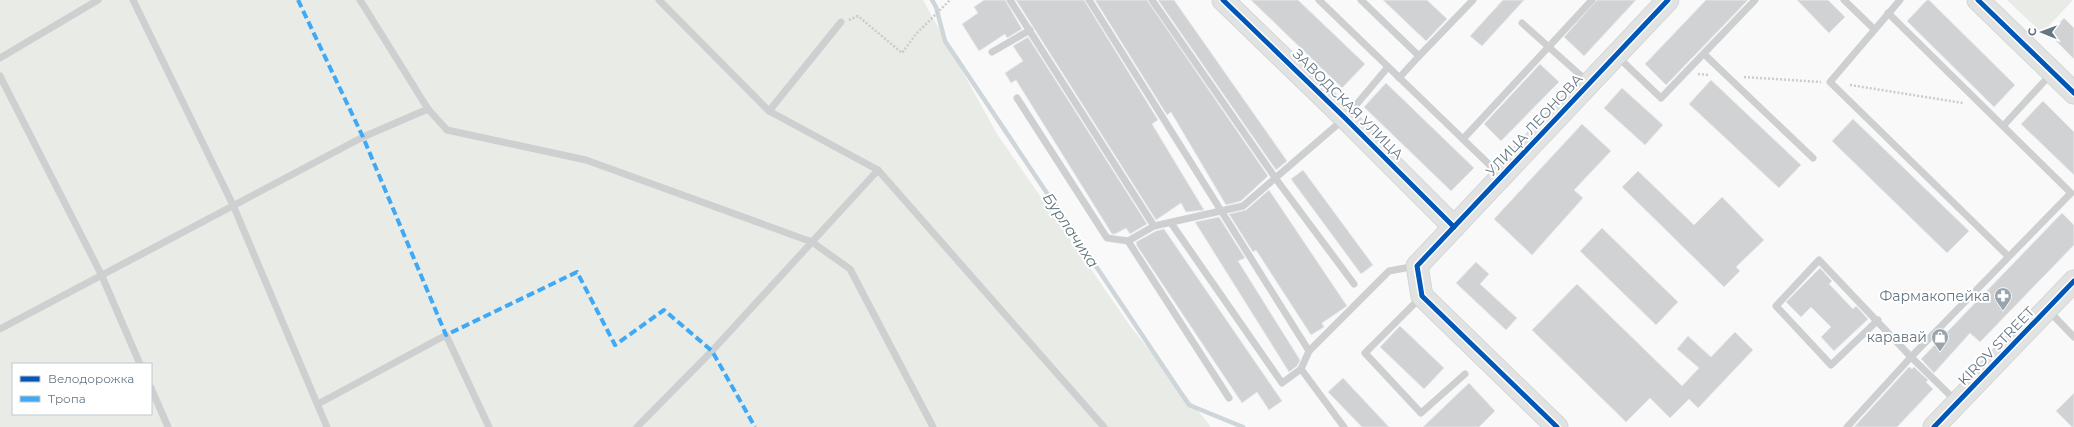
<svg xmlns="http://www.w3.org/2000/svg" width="2074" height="427" viewBox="0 0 2074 427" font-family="Montserrat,sans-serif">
	<rect width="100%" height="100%" fill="#f9f9f9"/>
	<g fill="#e8ebe6" fill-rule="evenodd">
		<path d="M0 0H923L997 134 1131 327 1211 427H0ZM13 364H151V414H13Z"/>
		<polygon points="2007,0 2073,0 2042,33"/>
	</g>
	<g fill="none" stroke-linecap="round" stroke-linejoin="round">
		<polyline stroke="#ced6d9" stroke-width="4.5" points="932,0 936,7 945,41 1189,405 1243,427"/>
	</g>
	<g fill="#d0d2d3" stroke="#e8e8e8">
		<polygon points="984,0 1005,0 1022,29 1007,38 1005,34 979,51 962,24 978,13 974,7"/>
		<polygon points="1016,0 1084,0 1158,120 1152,124 1204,210 1186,212 1181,203 1156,220"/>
		<polygon points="1095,0 1147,0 1268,176 1241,201 1226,205 1171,112 1167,115"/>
		<polygon points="1158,0 1174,0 1287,161 1281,166 1276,170"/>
		<polygon points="1251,0 1298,0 1365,64 1342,88"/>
		<polygon points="1383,0 1427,0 1447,19 1426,41"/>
		<polygon points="1503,0 1524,0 1482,46 1470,36"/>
		<polygon points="1597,0 1636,0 1584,56 1564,37"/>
		<polygon points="1706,0 1748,0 1666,85 1645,64"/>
		<polygon points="1797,0 1828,0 1845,17 1829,33"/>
		<polygon points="1927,0 1929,0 2015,85 1994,107 1907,21"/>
		<polygon points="2064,18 2074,28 2074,59 2049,34"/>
		<polygon points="1028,37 1147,224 1130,234 1126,228 1115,234 1112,234 1016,80 1011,83 1005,73 1023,61 1013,46"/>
		<polygon points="1540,64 1559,82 1501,141 1484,124"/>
		<polygon points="1711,80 1801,165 1779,188 1689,104"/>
		<polygon points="1386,83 1474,168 1451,191 1364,107"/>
		<polygon points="1622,88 1663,125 1645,145 1604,108"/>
		<polygon points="2043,101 2074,132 2074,175 2021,124"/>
		<polygon points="1853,119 1969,231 1947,253 1832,141"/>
		<polygon points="1582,124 1611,151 1574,190 1583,198 1532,255 1494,219"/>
		<polygon points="1303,170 1373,265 1361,274 1291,179"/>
		<polygon points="1638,171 1694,225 1722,197 1764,240 1736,267 1740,271 1724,287 1622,187"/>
		<polygon points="1269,190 1347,306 1322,323 1324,327 1311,335 1256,250 1253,252 1229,214 1246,210"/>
		<polygon points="2062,213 2074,225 2074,245 1980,342 1970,333 1934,373 1921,359"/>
		<polygon points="1219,217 1245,258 1238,261 1300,360 1297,366 1289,372 1195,222"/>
		<polygon points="1602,228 1678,302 1656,325 1580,251"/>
		<polygon points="1164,229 1282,401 1269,410 1257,392 1242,403 1137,246 1136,242 1156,231"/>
		<polygon points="1476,262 1489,274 1480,284 1517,318 1506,330 1456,283"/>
		<polygon points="1820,268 1832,281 1829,284 1853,309 1856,306 1868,319 1834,351 1821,337 1831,327 1811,307 1801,317 1786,302"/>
		<polygon points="1577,284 1682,386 1699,368 1677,349 1688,336 1711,357 1735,332 1753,350 1698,408 1689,399 1670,418 1650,398 1626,422 1532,330"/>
		<polygon points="1400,326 1444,368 1424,389 1380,347"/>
		<polygon points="1909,367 1912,369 1914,367 1928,380 1926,382 1933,389 1897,427 1854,427"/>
		<polygon points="1343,378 1389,427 1362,427 1328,392"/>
		<polygon points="1469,383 1495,411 1479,427 1423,427"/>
		<polygon points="2074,393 2074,427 2072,427 2056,411"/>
	</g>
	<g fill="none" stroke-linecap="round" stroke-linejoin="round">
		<g stroke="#d5d6d7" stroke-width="23">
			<g id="secondary">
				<polyline points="1223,0 1345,118 1454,227"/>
				<polyline points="1978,0 2074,93"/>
				<polyline points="1557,427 1422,296 1417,266 1668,0"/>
				<polyline points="1934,427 2074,281"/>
			</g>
		</g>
		<g stroke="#cbcccd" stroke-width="2.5" stroke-dasharray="2 2" stroke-linecap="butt">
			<polyline points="849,20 858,16 902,53 916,34 950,0"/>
			<polyline points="1698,74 1709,75"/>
			<polyline points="1744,77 1821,82"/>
			<polyline points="1850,85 1963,103"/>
		</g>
		<g stroke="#cecfd0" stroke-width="7">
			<polyline points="133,0 233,205 327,427"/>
			<polyline points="360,0 428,109 447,130 586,160 812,242 850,269 933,427"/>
			<polyline points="659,0 769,111 878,170 1104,427"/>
			<polyline points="1010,0 1154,226"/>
			<polyline points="1089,0 1309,351"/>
			<polyline points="1152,0 1276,179 1354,284"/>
			<polyline points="1319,0 1500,175"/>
			<polyline points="1361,0 1419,56 1473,0"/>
			<polyline points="1844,0 1874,29"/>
			<polyline points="1900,0 1830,82 2008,256"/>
			<polyline points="1888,13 2071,193 1911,357 1957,402"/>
			<polyline points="1522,23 1588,82"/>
			<polyline points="992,52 1030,30"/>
			<polyline points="1704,54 1813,158"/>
			<polyline points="1618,57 1661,98 1755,0"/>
			<polyline points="0,58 98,0"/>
			<polyline points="0,76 101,274 140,364"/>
			<polyline points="1399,78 1419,56"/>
			<polyline points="1017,98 1107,238 1128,241 1154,226 1243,206 1345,118 1388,67"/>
			<polyline points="769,111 841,22"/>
			<polyline points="2004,125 2051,74"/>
			<polyline points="1463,139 1592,0"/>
			<polyline points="1171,223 1282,383 1301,369 1309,351 1389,271 1416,266"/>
			<polyline points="1128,241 1229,398"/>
			<polyline points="1421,297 1365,353 1421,413 1465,374"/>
			<polyline points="2049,311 2074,337"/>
			<polyline points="0,329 363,137 428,109"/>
			<polyline points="1301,369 1344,427"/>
			<polyline points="151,388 168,427"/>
			<polyline points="318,404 446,335 489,427"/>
			<polyline points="637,427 712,351 878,170"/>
			<polyline points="1847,427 1911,357 1819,260 1776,306 1831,365 1878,320"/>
		</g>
		<use href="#secondary" stroke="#e1e2e2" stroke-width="21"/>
		<polyline stroke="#3fa9f5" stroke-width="4" stroke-dasharray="8 4" stroke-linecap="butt" points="298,0 363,137 446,335 577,272 615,345 664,310 712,351 755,427"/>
		<g stroke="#fff" stroke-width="8">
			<g id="cycleway">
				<polyline points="1223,0 1345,118 1454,227"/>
				<polyline points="1978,0 2074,93"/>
				<polyline points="1557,427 1422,296 1417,266 1668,0"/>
				<polyline points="1934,427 2074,281"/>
			</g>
		</g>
		<use href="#cycleway" stroke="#0057b8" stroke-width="5"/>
	</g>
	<defs>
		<g id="pharmacy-pin" transform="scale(0.9)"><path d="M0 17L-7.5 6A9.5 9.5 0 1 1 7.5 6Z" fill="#99a4ac" stroke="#fff"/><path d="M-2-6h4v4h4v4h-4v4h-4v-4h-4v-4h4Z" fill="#fff"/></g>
		<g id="shop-pin" transform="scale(0.9)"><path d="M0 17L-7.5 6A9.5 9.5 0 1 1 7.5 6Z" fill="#99a4ac" stroke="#fff"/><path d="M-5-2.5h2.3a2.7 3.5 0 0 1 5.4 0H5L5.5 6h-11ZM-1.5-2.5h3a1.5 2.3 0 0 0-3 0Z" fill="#fff"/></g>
	</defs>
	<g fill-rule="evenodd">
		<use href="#pharmacy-pin" x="2003" y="296"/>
		<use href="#shop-pin" x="1940" y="337"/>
	</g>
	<g text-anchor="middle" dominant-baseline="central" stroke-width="4" stroke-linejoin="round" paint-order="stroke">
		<g font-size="14" fill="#657683" stroke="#fff">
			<text transform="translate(1348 104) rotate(45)">ЗАВОДСКАЯ УЛИЦА</text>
			<text transform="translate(1534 125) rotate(-47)">УЛИЦА ЛЕОНОВА</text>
			<text transform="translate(1996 346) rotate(-46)">KIROV STREET</text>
		</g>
		<g font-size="14" fill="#657683" stroke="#fff" text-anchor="end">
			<text x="1990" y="296">Фармакопейка</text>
			<text x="1927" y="337">каравай</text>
		</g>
		<g font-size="15" font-style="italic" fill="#60757c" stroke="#fff">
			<text transform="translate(1071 230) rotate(56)">Бурлачиха</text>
		</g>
	</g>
	<rect x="12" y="363" width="140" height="52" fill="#ffffff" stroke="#c1c8cd"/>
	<rect x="20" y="376" width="20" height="6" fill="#0057b8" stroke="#c1c8cd"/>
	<text x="48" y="383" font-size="12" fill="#657683">Велодорожка</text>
	<rect x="20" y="396" width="20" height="6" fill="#3fa9f5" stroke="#c1c8cd"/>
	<text x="48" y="403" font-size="12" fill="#657683">Тропа</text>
	<g transform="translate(2042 32) rotate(271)" stroke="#ffffff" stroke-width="3" paint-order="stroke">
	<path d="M0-3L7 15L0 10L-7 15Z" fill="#657683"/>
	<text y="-6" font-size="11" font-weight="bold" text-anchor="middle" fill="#657683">С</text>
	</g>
</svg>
